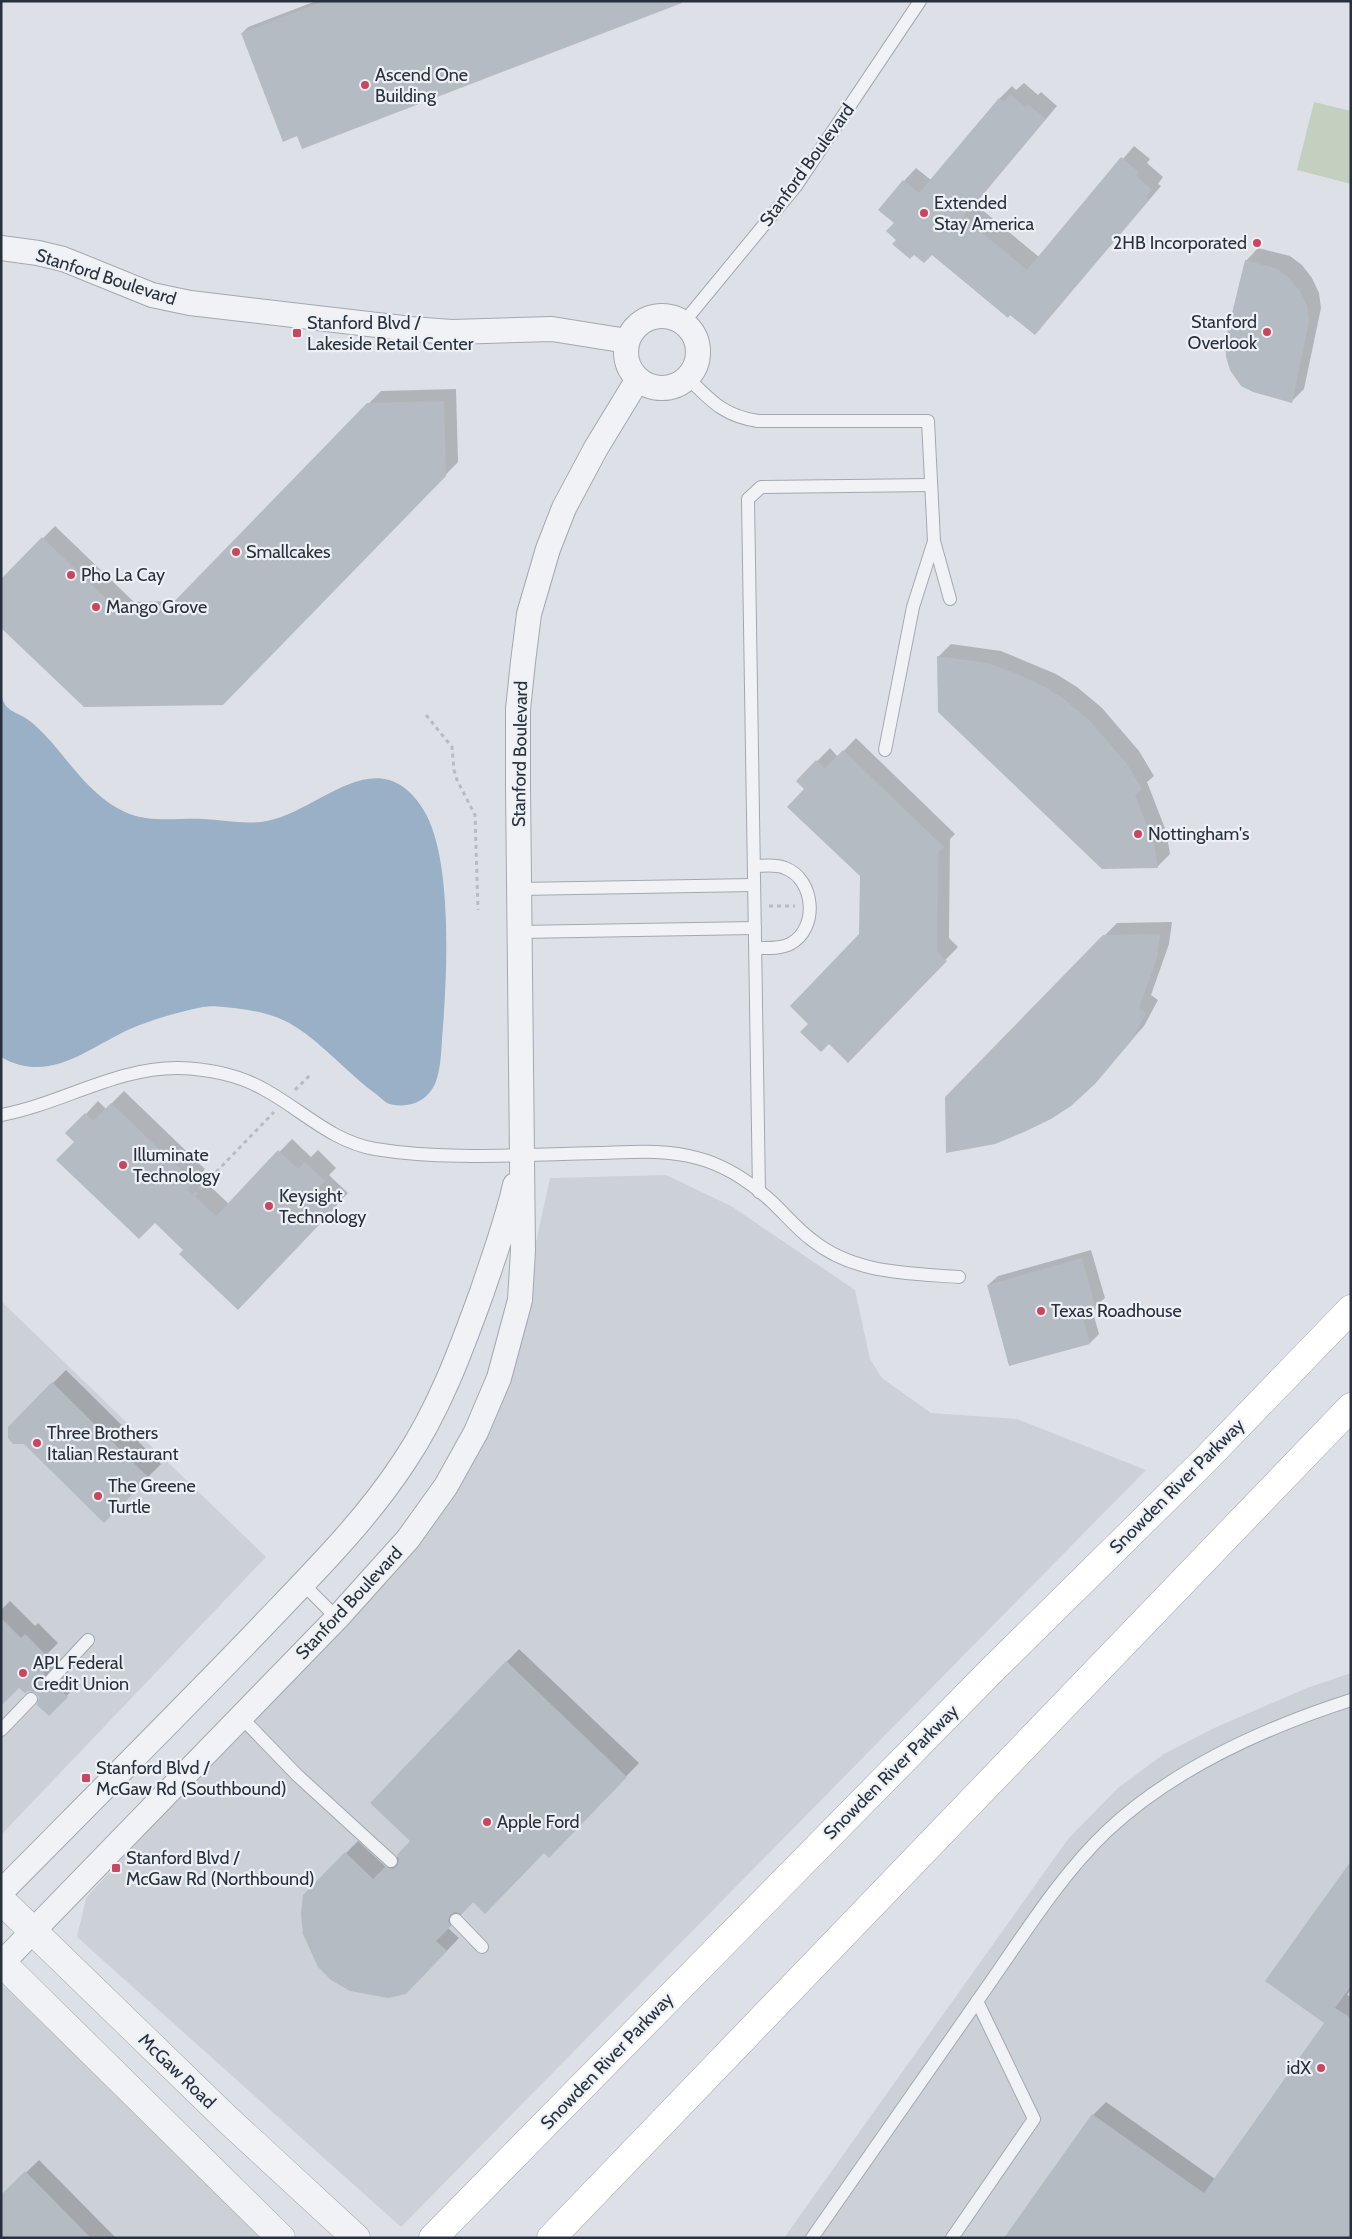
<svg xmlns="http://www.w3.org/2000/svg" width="1352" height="2239" viewBox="0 0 1352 2239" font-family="Cabin,sans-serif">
	<rect width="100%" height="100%" fill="#dde1e7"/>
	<g fill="#ccd1d8">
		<polygon points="666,1175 731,1206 855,1290 870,1359 882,1378 931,1413 1017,1419 1146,1470 401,2227 77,1937 86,1898 201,1771 397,1571 501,1402 550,1178"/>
		<polygon points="1,1301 266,1557 1,1835"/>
		<polygon points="1351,1673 1351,2238 784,2238 1068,1839 1118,1788 1164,1754 1212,1729 1307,1688"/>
		<polygon points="1,1969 270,2238 1,2238"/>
	</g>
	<polygon fill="#c4d0bf" points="1314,102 1351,111 1351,184 1297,170"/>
	<path fill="#99b0c6" d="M1 694C5 712 15 711 27 719 36 725 47 737 54 745 78 774 106 813 146 818 165 821 185 818 203 819 224 820 246 825 267 821 320 811 378 738 423 809 453 856 447 972 443 1027 441 1046 442 1067 435 1084 429 1096 419 1104 406 1105 400 1106 391 1105 387 1103 382 1100 377 1094 372 1091 344 1070 314 1034 283 1020 268 1013 250 1010 234 1008 224 1007 213 1005 203 1007 178 1012 154 1019 130 1029 88 1048 49 1085 1 1057Z"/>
	<g fill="#0003">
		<polygon points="316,1 682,1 298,135 242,33 248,27"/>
		<polygon points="1024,83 1038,95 1041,92 1057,106 975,204 1039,257 1134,146 1150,159 1147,163 1163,177 1158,184 1161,186 1035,334 932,254 898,239 895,223 904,181 916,168 931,180 999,99 1012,86 1016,90"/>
		<polygon points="1258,248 1290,256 1302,265 1312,278 1319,293 1321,308 1304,389 1291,402 1246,261"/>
		<polygon points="456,389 458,462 236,691 1,581 55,526 134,602 176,601 381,391"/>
		<polygon points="951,644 1001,651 1056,674 1077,687 1102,708 1139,751 1154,776 1147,782 1166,831 1170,854 1157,867 939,711 939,656"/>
		<polygon points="856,738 955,834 950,839 949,938 958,947 848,1061 810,1024 861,934 861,876 806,789 798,781 830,748 838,757"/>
		<polygon points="1172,922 1169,944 1151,995 1158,1000 1144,1026 1094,1083 946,1097 1117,923"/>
		<polygon points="124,1091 205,1169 199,1176 229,1204 292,1139 311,1157 318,1150 336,1168 329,1175 348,1193 250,1296 185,1250 75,1141 86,1114 98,1101 106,1109"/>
		<polygon points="1091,1250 1105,1298 1092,1309 1099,1334 1090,1343 988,1285 998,1276"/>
		<polygon points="66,1370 161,1464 104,1521 9,1427"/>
		<polygon points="10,1601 35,1626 38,1623 58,1643 48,1653 57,1662 55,1670 63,1676 70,1674 79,1683 49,1714 37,1692 19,1686 1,1704 1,1610"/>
		<polygon points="519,1649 639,1763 561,1844 544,1852 474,1901 448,1928 459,1938 419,1980 346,1853 358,1841 387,1868 412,1841 371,1803"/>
		<polygon points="1351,1863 1351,1989 1347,1995 1351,1997 1351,2238 1006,2238 1093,2115 1106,2102 1215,2179 1326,2022"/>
		<polygon points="39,2160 116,2238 1,2238 1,2197"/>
	</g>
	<g fill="#b5bbc3">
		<polygon points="324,1 682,1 682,3 302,149 297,136 283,142 241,33"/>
		<polygon points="1010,94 1025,107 1028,104 1046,119 963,217 1027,270 1121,157 1139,172 1136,176 1152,190 1146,197 1149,200 1035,335 1010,315 1008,318 932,255 924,263 914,255 910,259 892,244 896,240 886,231 894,223 878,210 903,180 919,193 999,98 1004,102"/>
		<polygon points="1245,260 1278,269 1289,278 1300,291 1307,306 1309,321 1292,403 1253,392 1241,386 1230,370 1226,357 1225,342"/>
		<polygon points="444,401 446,476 223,705 84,707 1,628 1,579 42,537 122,614 163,613 367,403"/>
		<polygon points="937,656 988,663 1017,674 1043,686 1064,699 1089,720 1127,764 1142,789 1135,795 1154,844 1158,868 1102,869 938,712"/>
		<polygon points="843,750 944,847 938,853 937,951 947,961 848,1063 829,1044 821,1052 800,1032 808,1024 790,1006 859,934 860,876 787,807 804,789 796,781 816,760 825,768"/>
		<polygon points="1160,934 1157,958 1139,1008 1146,1013 1132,1040 1095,1084 1071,1106 1051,1119 1024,1132 995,1144 946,1153 945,1097 1103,935"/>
		<polygon points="111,1103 194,1182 187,1189 216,1216 278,1150 298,1169 305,1162 325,1181 318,1188 337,1206 238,1310 179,1254 183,1250 155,1223 139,1239 56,1160 74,1142 65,1133 85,1113 93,1121"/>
		<polygon points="1082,1258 1096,1309 1082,1313 1090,1344 1009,1366 987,1285"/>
		<polygon points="52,1382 149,1478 104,1523 24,1444 13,1444 8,1438 8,1427"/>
		<polygon points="1,1618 21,1638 25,1634 47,1656 37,1666 45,1674 43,1679 45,1686 50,1688 57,1686 68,1697 49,1716 37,1705 39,1697 36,1693 29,1691 25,1693 19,1688 1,1706"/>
		<polygon points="506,1661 627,1777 549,1858 544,1853 485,1914 473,1902 462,1914 455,1912 450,1915 448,1921 451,1926 436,1941 447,1951 406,1994 388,1998 350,1991 331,1980 318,1967 303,1934 301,1914 303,1895 345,1852 373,1879 385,1867 393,1869 397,1866 399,1859 397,1855 410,1841 370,1803"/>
		<polygon points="1351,1861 1351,1986 1335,2008 1351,2018 1351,2238 1004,2238 1092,2114 1204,2193 1324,2023 1265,1981"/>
		<polygon points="25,2171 91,2238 1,2238 1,2195"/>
	</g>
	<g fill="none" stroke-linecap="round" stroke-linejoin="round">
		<g stroke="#a3a8b0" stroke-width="14">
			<g id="service">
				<polyline points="684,322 796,186 920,1"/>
				<path d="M688 378C711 401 724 416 758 421H928L934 541 950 599"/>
				<polyline points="885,750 913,607 934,541"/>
				<path d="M754 866C764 866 776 864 785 868 815 879 819 929 790 944 780 949 766 948 756 948"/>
				<polyline points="519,889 754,885"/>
				<polyline points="519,932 755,928"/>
				<path d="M1 1115C61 1104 117 1067 179 1068 209 1069 242 1076 267 1091 303 1111 333 1142 375 1149 449 1161 525 1154 600 1153 632 1152 666 1149 697 1158 725 1165 750 1182 771 1201 785 1214 797 1229 812 1240 854 1274 908 1273 959 1277"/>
				<polyline points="759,1192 748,499 761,487 931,485"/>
				<polyline points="303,1584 337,1618"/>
				<polyline points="51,1680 88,1640"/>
				<polyline points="240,1716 297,1775 391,1861"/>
				<polyline points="1,1730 31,1699"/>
				<polyline points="456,1920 482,1947"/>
				<path d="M812 2238C870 2155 927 2073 985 1990 1023 1936 1059 1877 1107 1831 1174 1768 1264 1728 1351 1700"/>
				<polyline points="952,2238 1034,2119 977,2001"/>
			</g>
		</g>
		<g stroke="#a3a8b0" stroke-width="26">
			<g id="minor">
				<polyline points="1,248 38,253 63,259 152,295 190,303 411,329 452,332 552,329 627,341"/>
				<circle cx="662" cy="352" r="36"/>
				<path d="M1 1892C85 1807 169 1723 252 1637 305 1581 362 1526 404 1462 439 1410 461 1350 482 1292 494 1256 507 1221 515 1185"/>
				<polyline points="2,1963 337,1618 408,1539 446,1486 476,1432 499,1378 520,1300 523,1251 518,787 518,709 523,662 529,614 548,549 564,508 596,448 638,379"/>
			</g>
		</g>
		<g stroke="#a3a8b0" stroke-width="29">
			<g id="tertiary">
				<polyline points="1,1900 227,2119 356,2238"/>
				<polyline points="1,1962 281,2238"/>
			</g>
		</g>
		<g stroke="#9da6b2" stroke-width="29">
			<g id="primary">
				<polyline points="433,2238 992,1670 1204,1461 1351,1309"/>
				<polyline points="551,2238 1351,1407"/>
			</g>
		</g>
		<g stroke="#b8bcc1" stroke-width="3" stroke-dasharray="4 4" stroke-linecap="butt">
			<polyline points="426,715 452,747 454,770 457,780 475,815 478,910"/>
			<polyline points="769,906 795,906"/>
			<polyline points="295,1090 310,1075"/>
			<polyline points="194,1195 274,1112"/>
			<polyline points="1,2193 2,2194"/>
		</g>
		<use href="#service" stroke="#f0f2f5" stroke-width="12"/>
		<use href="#minor" stroke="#f0f2f5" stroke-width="24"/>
		<use href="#tertiary" stroke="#f0f2f5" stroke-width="28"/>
		<use href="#primary" stroke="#fff" stroke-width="28"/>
	</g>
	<g fill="#c8465e" stroke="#edf0f4" stroke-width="2">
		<circle cx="365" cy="85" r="5"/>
		<circle cx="924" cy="213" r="5"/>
		<circle cx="1257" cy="243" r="5"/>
		<circle cx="1267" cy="332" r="5"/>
		<rect x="292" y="328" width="10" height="10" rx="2.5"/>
		<circle cx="236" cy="552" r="5"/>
		<circle cx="71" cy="575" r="5"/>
		<circle cx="96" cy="607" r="5"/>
		<circle cx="1138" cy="834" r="5"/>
		<circle cx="123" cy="1165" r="5"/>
		<circle cx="269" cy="1206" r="5"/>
		<circle cx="1041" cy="1311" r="5"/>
		<circle cx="37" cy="1443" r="5"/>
		<circle cx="98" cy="1496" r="5"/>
		<circle cx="23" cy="1673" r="5"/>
		<rect x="81" y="1773" width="10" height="10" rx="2.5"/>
		<circle cx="487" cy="1822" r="5"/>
		<rect x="111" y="1863" width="10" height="10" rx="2.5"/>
		<circle cx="1321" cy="2068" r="5"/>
	</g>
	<g text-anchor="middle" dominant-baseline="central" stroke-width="4.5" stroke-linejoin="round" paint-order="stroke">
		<g font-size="18" fill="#27303c" stroke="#edf0f4" text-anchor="start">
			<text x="375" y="75">Ascend One<tspan x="375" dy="21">Building</tspan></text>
			<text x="934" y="203">Extended<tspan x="934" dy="21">Stay America</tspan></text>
			<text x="1247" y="243" text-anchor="end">2HB Incorporated</text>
			<text x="1257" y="322" text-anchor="end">Stanford<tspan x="1257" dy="21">Overlook</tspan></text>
			<text x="307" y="323">Stanford Blvd /<tspan x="307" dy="21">Lakeside Retail Center</tspan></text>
			<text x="246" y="552">Smallcakes</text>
			<text x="81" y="575">Pho La Cay</text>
			<text x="106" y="607">Mango Grove</text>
			<text x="1148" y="834">Nottingham's</text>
			<text x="133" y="1155">Illuminate<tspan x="133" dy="21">Technology</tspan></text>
			<text x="279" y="1196">Keysight<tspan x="279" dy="21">Technology</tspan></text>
			<text x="1051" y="1311">Texas Roadhouse</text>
			<text x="47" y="1433">Three Brothers<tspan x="47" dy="21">Italian Restaurant</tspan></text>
			<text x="108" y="1486">The Greene<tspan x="108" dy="21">Turtle</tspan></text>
			<text x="33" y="1663">APL Federal<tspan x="33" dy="21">Credit Union</tspan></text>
			<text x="96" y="1768">Stanford Blvd /<tspan x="96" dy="21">McGaw Rd (Southbound)</tspan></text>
			<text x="497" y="1822">Apple Ford</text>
			<text x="126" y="1858">Stanford Blvd /<tspan x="126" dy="21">McGaw Rd (Northbound)</tspan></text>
			<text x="1311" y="2068" text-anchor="end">idX</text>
		</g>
		<g font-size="18" fill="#27303c" stroke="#edf0f4">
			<text transform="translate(807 165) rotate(-54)">Stanford Boulevard</text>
			<text transform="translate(106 277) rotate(18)">Stanford Boulevard</text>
			<text transform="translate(520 754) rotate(-89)">Stanford Boulevard</text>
			<text transform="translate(1177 1486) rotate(-45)">Snowden River Parkway</text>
			<text transform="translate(349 1603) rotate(-47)">Stanford Boulevard</text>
			<text transform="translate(891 1772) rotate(-45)">Snowden River Parkway</text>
			<text transform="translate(607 2061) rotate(-46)">Snowden River Parkway</text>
			<text transform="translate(177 2071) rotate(44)">McGaw Road</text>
		</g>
	</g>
	<rect width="1352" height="2239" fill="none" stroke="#27303c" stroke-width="5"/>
</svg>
